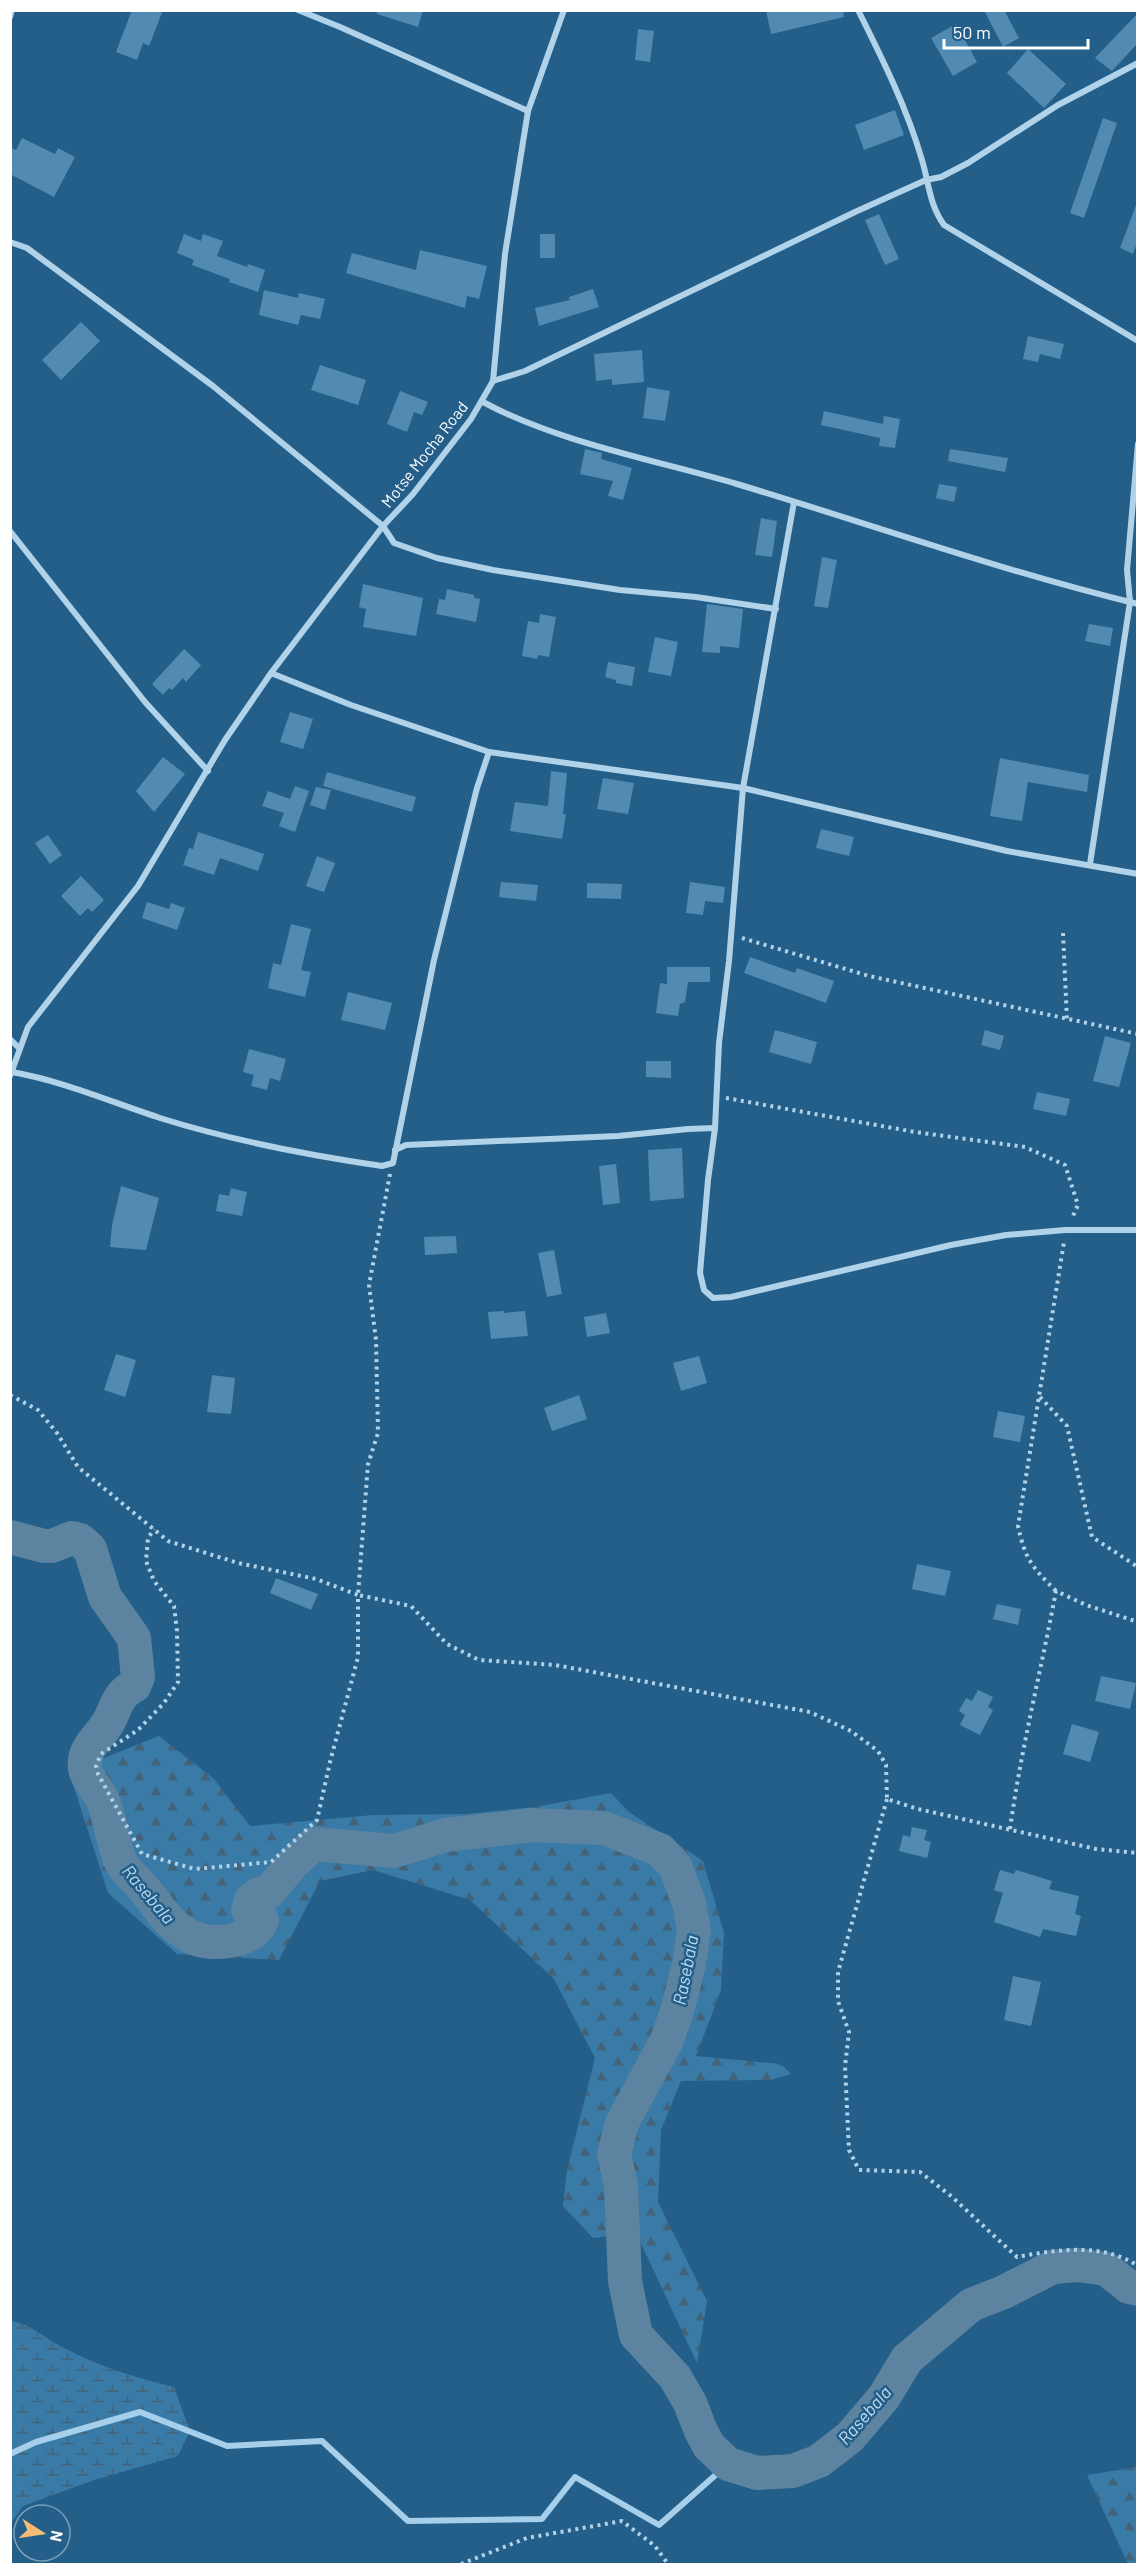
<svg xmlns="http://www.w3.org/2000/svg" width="1148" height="2575" viewBox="0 0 1148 2575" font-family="Barlow,sans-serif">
	<defs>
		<pattern id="forest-firs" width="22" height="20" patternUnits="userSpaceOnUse" patternTransform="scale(1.5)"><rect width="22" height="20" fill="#397aa6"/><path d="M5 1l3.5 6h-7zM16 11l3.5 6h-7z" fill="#426379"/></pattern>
		<pattern id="wetland-marsh" width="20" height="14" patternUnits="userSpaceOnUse" patternTransform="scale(1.5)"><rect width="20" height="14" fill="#397aa6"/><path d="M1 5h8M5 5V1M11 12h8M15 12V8" fill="none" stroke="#426379"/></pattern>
	</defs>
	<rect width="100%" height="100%" fill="#245f89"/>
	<g fill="url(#forest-firs)">
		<polygon points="159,1736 214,1779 250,1826 373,1815 467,1814 535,1807 611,1793 629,1812 703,1861 724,1933 721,1990 696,2056 781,2064 791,2074 771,2080 681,2081 661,2130 658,2202 707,2301 697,2363 636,2233 593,2238 563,2206 567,2170 595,2058 554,1979 470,1900 373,1870 320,1881 279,1960 177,1954 108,1893 69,1772"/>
		<polygon points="1137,2467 1137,2564 1128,2564 1087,2475"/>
	</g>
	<path fill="url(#wetland-marsh)" d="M11 2321C31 2324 46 2339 64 2348 98 2366 137 2378 174 2387L190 2431 178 2456 94 2480 23 2506 11 2523Z"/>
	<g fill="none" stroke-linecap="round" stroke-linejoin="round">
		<polyline stroke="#a5cfea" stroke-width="6" points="10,2454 36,2442 140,2412 227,2446 322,2441 408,2521 542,2519 575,2477 659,2525 728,2464"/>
		<path stroke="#5c84a0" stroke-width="34" d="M10 1537 44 1546H52L72 1538 80 1540 90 1549 105 1597 134 1638 138 1677 134 1686C118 1694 117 1706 109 1721 100 1738 82 1747 85 1769 87 1779 99 1791 103 1801 111 1820 113 1846 121 1862 126 1873 138 1881 145 1890 168 1921 186 1948 229 1941 242 1939 257 1934 262 1920L259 1915 248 1910 251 1900 259 1894 269 1892 292 1864 314 1844 394 1851 446 1835 532 1825 604 1828 660 1850 675 1866 689 1903 694 1930 689 1964 678 2008 667 2040 622 2123 614 2154 621 2186 625 2281 636 2335 675 2377 690 2403 701 2431 709 2446 728 2464 757 2473 793 2471 819 2461 850 2437 884 2397 907 2359 971 2305 1004 2292 1053 2267 1078 2265 1106 2269 1129 2287 1138 2289"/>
	</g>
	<g fill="#518bb2">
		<polygon points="132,10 163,10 149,46 143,43 137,60 116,52"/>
		<polygon points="377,10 423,10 418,27 377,14"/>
		<polygon points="766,10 843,10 844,17 771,34"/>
		<polygon points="984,10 1004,10 1019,38 1003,47"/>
		<polygon points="1137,14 1137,44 1112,71 1095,58"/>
		<polygon points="956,24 977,62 953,76 931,38"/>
		<polygon points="638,29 654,31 650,62 635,60"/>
		<polygon points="1028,49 1066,84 1044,108 1007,73"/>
		<polygon points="895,110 904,135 864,150 855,125"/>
		<polygon points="1103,118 1117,123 1084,218 1070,213"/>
		<polygon points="22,138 55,154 58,148 75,157 54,197 10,174 10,147 16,150"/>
		<polygon points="1136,205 1137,243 1133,254 1120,248"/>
		<polygon points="879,214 899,259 885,265 865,220"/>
		<polygon points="184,234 201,241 203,234 223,241 217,256 247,267 248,264 265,270 258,292 229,282 230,279 192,265 194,260 177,253"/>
		<rect x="540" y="234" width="15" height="24"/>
		<polygon points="420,250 487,266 479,299 467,296 465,308 346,273 352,253 416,270"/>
		<polygon points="593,289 599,307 539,326 535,308 570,300 569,297"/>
		<polygon points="264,290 298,298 299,293 325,299 320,319 301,315 298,325 259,315"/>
		<polygon points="81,322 100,341 61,380 42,360"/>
		<polygon points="1028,336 1064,344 1060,359 1040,354 1038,362 1023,359"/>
		<polygon points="642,350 644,382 612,385 612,379 596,381 594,354"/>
		<polygon points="320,365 366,380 358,405 311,390"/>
		<polygon points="647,387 670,391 665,421 643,418"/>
		<polygon points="400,391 428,402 422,415 414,412 407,432 387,424"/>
		<polygon points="824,411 883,424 884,416 900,419 895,448 879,446 880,438 821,425"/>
		<polygon points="585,449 602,453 601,459 632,468 623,500 608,496 613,481 580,474"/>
		<polygon points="950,449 1008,458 1005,472 948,461"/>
		<polygon points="939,484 957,487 954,502 936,498"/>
		<polygon points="761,518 777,521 772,557 755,555"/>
		<polygon points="822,557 837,560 828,608 814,606"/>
		<polygon points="363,584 423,598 416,636 363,627 366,609 359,607"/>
		<polygon points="447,589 474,595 474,598 480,599 476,622 436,614 439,599 445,600"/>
		<polygon points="707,604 743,609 739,648 720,646 720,653 702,652"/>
		<polygon points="540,614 556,617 549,657 538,655 537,659 522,656 528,621 539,623"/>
		<polygon points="1089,624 1113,628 1110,646 1085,641"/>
		<polygon points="655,637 678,642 671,676 648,672"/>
		<polygon points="184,649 201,665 186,682 183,678 172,690 169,688 163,695 152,684"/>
		<polygon points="608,662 635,667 632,686 616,683 616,680 605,677"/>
		<polygon points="290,712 313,719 303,749 280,742"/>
		<polygon points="163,757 185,774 154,812 136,791"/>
		<polygon points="1000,758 1089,775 1087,792 1028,782 1022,821 990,816"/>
		<polygon points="551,771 567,773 563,814 566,814 562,839 510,831 515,802 548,806"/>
		<polygon points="327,772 416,797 412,812 323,786"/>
		<polygon points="603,778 634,783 628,814 597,809"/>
		<polygon points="295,786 309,791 295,832 279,826 284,813 262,806 268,791 290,799"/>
		<polygon points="316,787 331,790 325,810 310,805"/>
		<polygon points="821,829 854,837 849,856 816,848"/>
		<polygon points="198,832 264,854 258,871 220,858 214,875 183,865 189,848 193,849"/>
		<polygon points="48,835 62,855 50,864 35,843"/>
		<polygon points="317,856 335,863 324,892 306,886"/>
		<polygon points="81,876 104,900 92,912 88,908 80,916 61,896"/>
		<polygon points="501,882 538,885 536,901 499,897"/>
		<polygon points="690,882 725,887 723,903 705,901 703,915 686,913"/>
		<polygon points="587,883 622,884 621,899 587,898"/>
		<polygon points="147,902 169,909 171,903 185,908 177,930 142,918"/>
		<polygon points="291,924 311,929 301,970 311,972 305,997 268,988 273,963 281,965"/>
		<polygon points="750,957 795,973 797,968 834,981 826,1003 744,973"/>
		<polygon points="667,967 710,967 710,982 688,982 685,1002 680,1004 678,1016 656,1013 660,983 667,984"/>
		<polygon points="348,992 392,1003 385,1030 341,1020"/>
		<polygon points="775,1030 817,1042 811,1064 769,1052"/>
		<polygon points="985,1030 1004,1036 1000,1050 981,1045"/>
		<polygon points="1105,1036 1131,1043 1119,1087 1093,1081"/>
		<polygon points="249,1049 286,1059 280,1081 270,1078 267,1090 251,1086 254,1075 243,1072"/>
		<polygon points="646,1061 671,1061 671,1078 646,1077"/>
		<polygon points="1037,1092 1070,1099 1066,1116 1033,1109"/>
		<polygon points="682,1148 684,1198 650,1201 648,1150"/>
		<polygon points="616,1164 620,1203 603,1205 599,1166"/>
		<polygon points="121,1186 159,1198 146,1250 110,1247 112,1225"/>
		<polygon points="231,1188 247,1192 242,1216 216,1211 219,1194 229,1196"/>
		<polygon points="456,1236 457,1253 425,1255 424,1237"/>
		<polygon points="554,1250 562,1294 547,1297 538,1253"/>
		<polygon points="504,1311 504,1313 525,1311 528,1336 491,1339 488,1312"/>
		<polygon points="606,1313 610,1333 587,1337 584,1317"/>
		<polygon points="116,1354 136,1360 125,1397 104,1390"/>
		<polygon points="699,1356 707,1383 681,1391 673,1363"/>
		<polygon points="212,1375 235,1378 231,1414 207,1412"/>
		<polygon points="579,1395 587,1419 552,1431 544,1408"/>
		<polygon points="998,1411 1025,1416 1020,1442 993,1437"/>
		<polygon points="917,1564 951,1571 945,1596 912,1589"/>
		<polygon points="276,1578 318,1594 311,1610 270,1593"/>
		<polygon points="997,1604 1021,1609 1018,1625 993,1619"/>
		<polygon points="1101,1676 1136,1683 1130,1709 1095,1701"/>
		<polygon points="978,1690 993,1697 988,1707 993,1710 980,1735 960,1725 965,1715 959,1711 966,1698 972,1701"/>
		<polygon points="1072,1724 1099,1732 1090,1762 1063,1754"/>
		<polygon points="912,1827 927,1830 924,1840 931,1842 927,1858 899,1851 903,1835 910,1837"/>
		<polygon points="1000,1870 1014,1874 1016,1870 1052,1881 1049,1889 1079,1896 1075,1914 1081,1916 1076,1936 1043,1929 1040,1937 994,1922 1003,1893 994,1890"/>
		<polygon points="1013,1976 1041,1982 1031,2026 1004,2020"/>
	</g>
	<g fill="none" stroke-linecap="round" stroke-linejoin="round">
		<g stroke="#b1d3e9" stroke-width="4" stroke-dasharray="3 4.5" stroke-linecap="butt">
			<polyline points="1063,933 1067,1020"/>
			<polyline points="742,938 869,976 1138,1034"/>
			<polyline points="726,1098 915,1132 1025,1147 1065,1165 1078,1205 1072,1218"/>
			<polyline points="390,1174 369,1285 376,1340 378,1433 368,1464 358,1595 411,1606 447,1644 479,1660 555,1665 810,1712 851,1731 878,1751 886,1765 887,1799 918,1809 1096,1849 1138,1853"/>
			<polyline points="10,1395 38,1410 57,1433 78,1467 168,1541 238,1563 316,1579 358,1595 358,1657 330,1762 317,1820 271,1862 195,1869 142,1854 98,1774 96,1766 101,1754 138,1730 164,1703 178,1682 177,1631 174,1606 154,1581 146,1561 148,1538 154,1529"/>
			<polyline points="1040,1397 1067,1426 1092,1537 1138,1567"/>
			<path d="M1056 1591C1032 1567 1025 1559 1018 1526L1064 1242"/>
			<path d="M887 1799 838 1972V2001L849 2032 845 2066 849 2150 859 2170 920 2172 951 2196 1017 2257C1055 2250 1103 2242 1138 2266"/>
			<path d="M1010 1829C1021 1749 1041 1671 1056 1591L1086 1605 1138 1622"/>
			<polyline points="461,2564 527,2538 622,2521 655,2546 668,2564"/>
		</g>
		<g stroke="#b1d3e9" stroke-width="6">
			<polyline points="298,10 340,27 528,111"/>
			<path d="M858 10C882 58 907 108 922 160 929 183 929 204 944 225L1138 341"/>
			<polyline points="10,17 12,10"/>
			<polyline points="10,242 27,248 213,386 383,526 413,494 471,419 493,381 505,254 528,111 564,10"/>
			<polyline points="493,381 525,371 855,212 926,180 941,177 968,163 1058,105 1138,63"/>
			<path d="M483 402C557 442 655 460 737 484 870 524 1002 571 1138 604"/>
			<polyline points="794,502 743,788 729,961 719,1043 715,1128 708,1180 700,1273 704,1290 713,1298 731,1297 951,1245 1006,1235 1065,1230 1138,1230"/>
			<polyline points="10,531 145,702 208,771"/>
			<polyline points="271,673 351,705 489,752 743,788 1007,851 1138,874"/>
			<polyline points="1090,864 1130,602 1127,570 1138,444"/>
			<polyline points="10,1039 19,1048"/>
			<path d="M12 1072C63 1081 111 1102 160 1118 233 1141 307 1155 382 1166L393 1163 434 960 477 788 489 752"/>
			<polyline points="10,1076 28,1027 138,886 225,740 271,673 383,526 394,543 437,558 493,570 620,590 696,597 776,609"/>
			<polyline points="395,1150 406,1145 618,1136 688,1129 715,1128"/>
		</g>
	</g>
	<g text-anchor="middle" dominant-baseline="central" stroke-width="5" stroke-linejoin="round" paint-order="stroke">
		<g font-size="16" fill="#fff" stroke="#245f89">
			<text transform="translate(424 454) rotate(-52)">Motse Mocha Road</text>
		</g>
		<g font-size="18" font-style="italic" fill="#bddcf1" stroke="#245f89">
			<text transform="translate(149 1894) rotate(50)">Rasebala</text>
			<text transform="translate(685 1970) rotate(-79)">Rasebala</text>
			<text transform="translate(864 2415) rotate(-49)">Rasebala</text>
		</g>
	</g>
	<rect width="1148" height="2575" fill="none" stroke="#ffffff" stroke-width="24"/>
	<g transform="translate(42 2533) rotate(102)"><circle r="28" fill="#245f89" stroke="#7c9fb8" stroke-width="1.5"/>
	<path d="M0-4.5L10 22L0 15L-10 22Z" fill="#f4bc75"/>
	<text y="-9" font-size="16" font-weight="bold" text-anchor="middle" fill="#ffffff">N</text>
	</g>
	<path d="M944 39v9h144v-9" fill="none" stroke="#ffffff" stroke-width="3"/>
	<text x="953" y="39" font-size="18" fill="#ffffff" stroke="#245f89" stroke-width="4.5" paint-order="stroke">50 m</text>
</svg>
